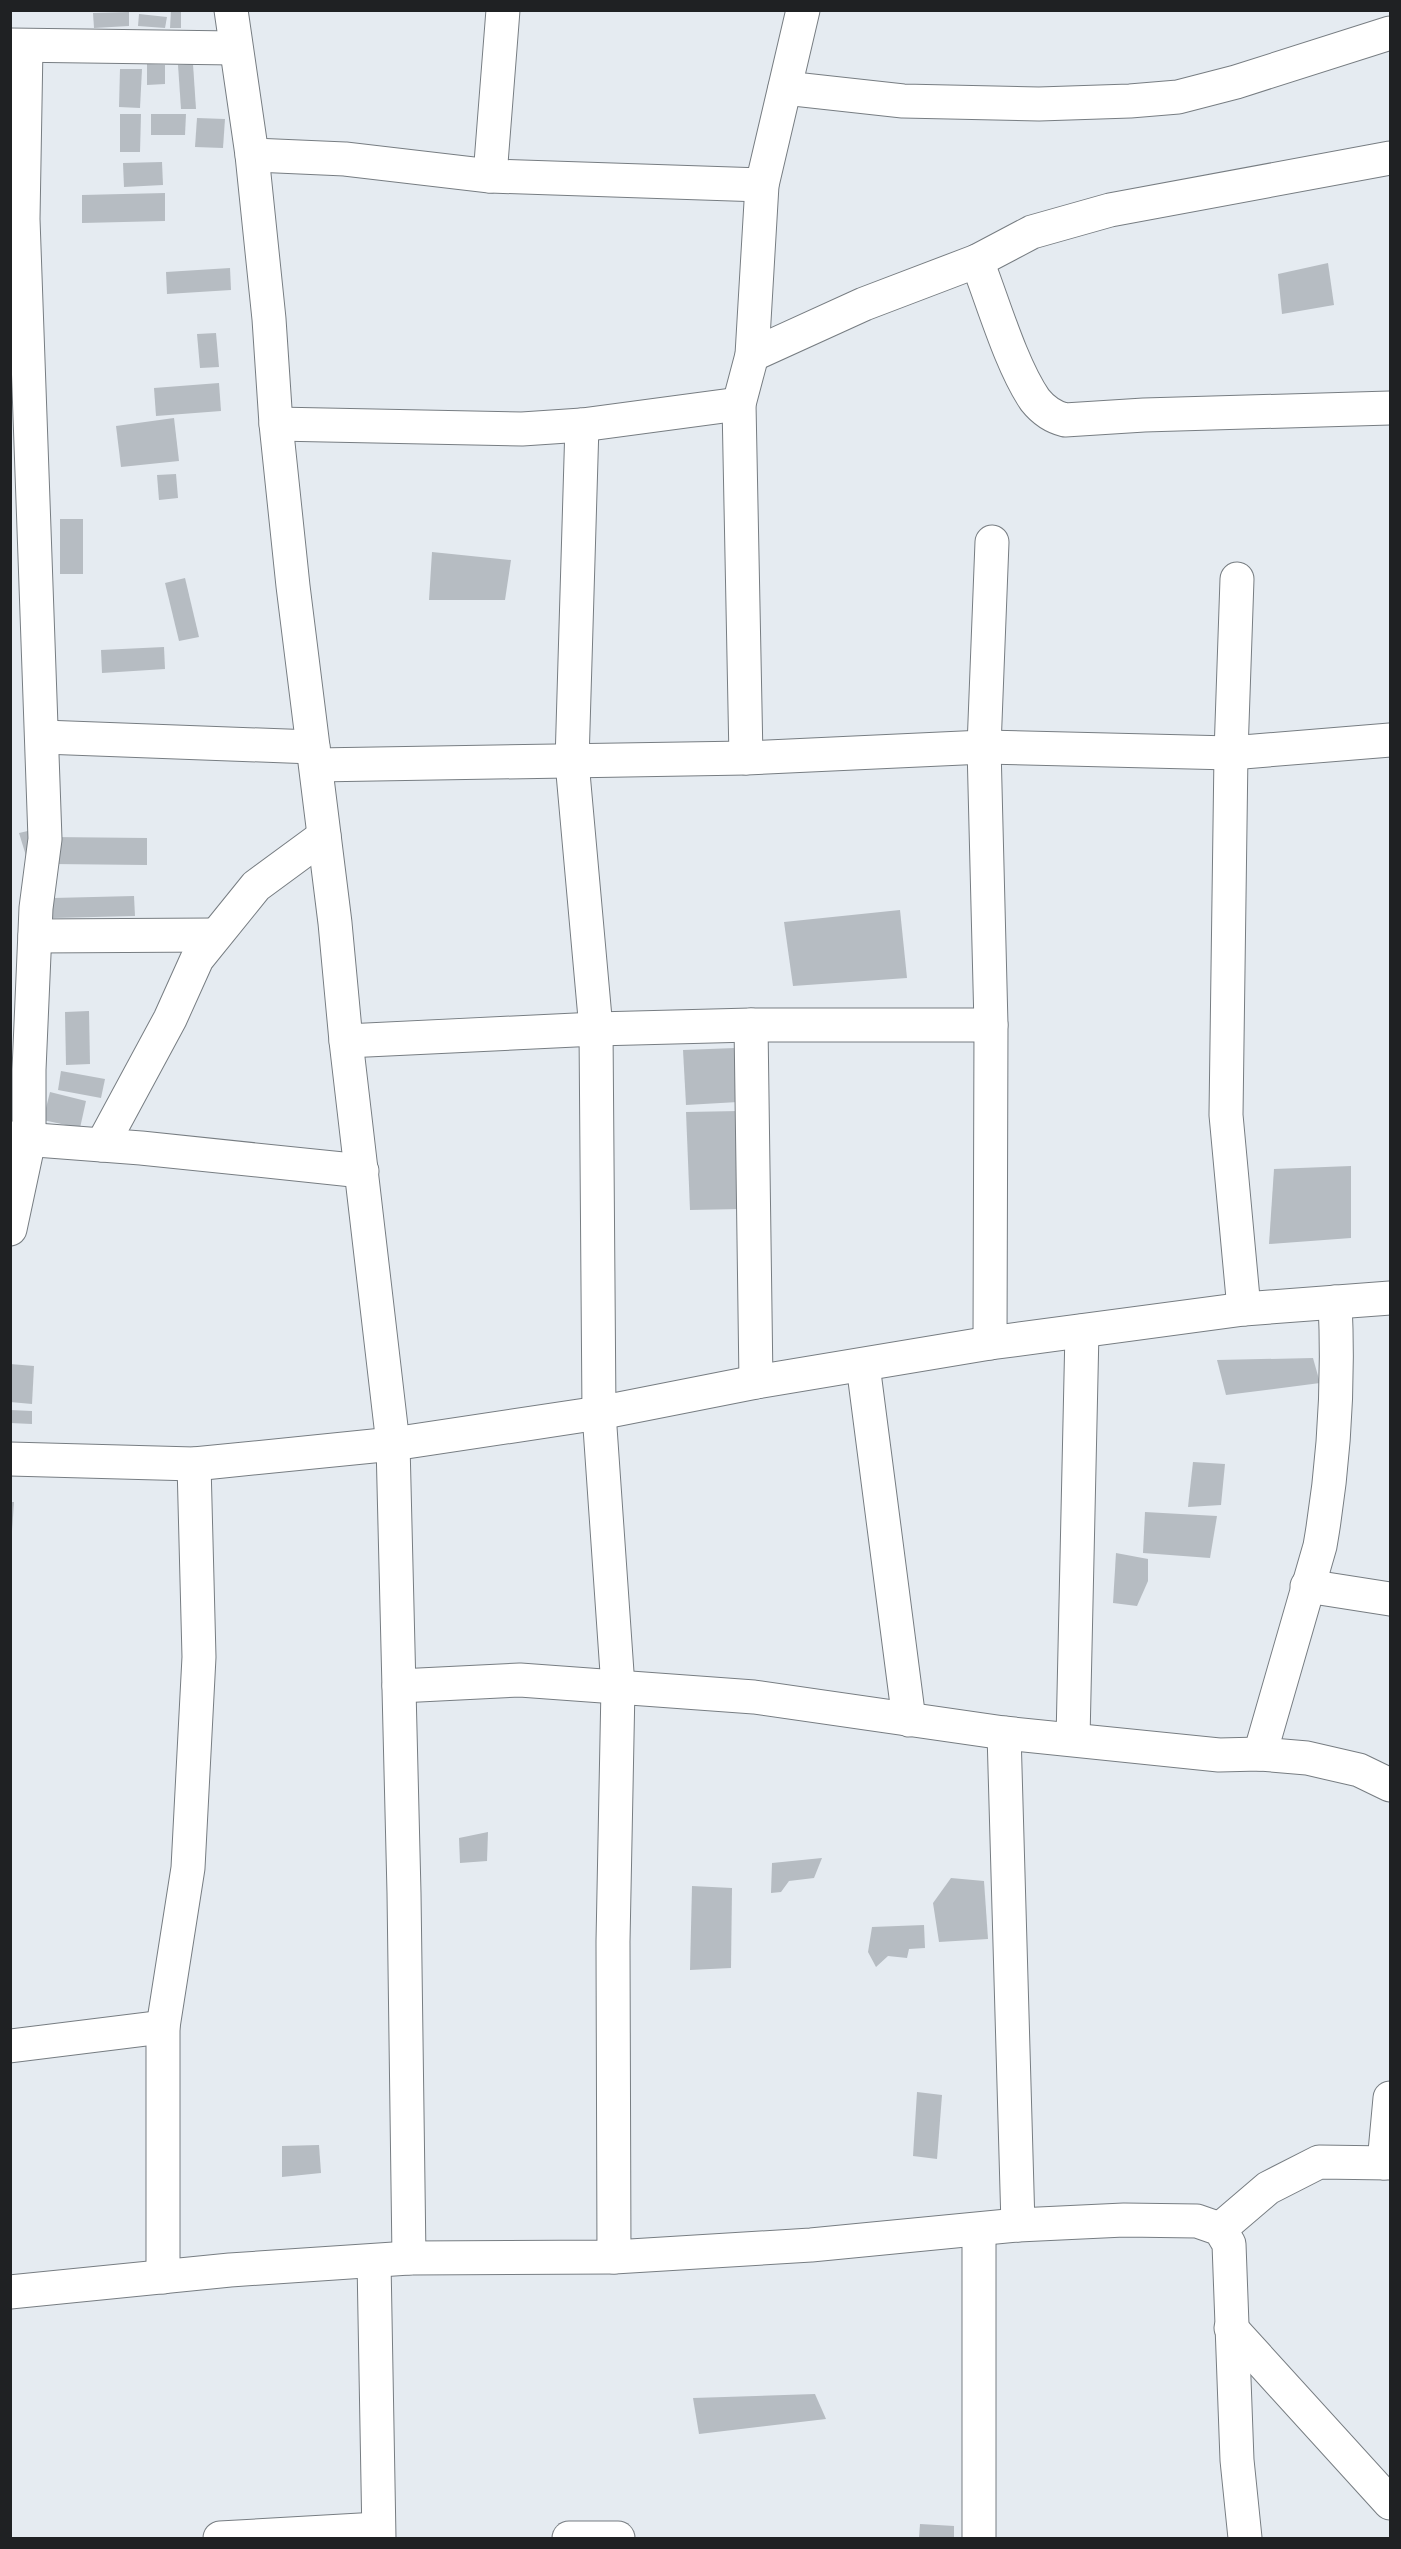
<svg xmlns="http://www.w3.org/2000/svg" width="1401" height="2549" viewBox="0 0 1401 2549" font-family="Lato,sans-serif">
	<rect width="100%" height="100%" fill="#e5ebf1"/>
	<g fill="#b6bcc2">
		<polygon points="171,10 181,11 181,28 170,28"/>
		<polygon points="129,12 129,26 94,28 93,13"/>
		<polygon points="139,14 167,17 165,28 138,26"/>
		<polygon points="147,64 165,65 165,84 147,85"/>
		<polygon points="193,64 196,109 181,109 178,65"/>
		<polygon points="120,69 142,69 140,108 119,107"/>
		<polygon points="120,114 141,114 140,152 120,152"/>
		<polygon points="151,114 186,114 185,135 151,135"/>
		<polygon points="197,118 225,119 223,148 195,147"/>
		<polygon points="162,162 163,185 124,187 123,163"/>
		<polygon points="165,193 165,221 82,223 82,195"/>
		<polygon points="1328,263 1334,305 1282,314 1278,274"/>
		<polygon points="230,268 231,290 167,294 166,272"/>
		<polygon points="216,333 219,367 200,368 197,334"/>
		<polygon points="219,383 221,411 156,416 154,388"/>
		<polygon points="174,418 179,461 121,467 116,426"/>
		<polygon points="176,474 178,498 159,500 157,475"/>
		<rect x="60" y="519" width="23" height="55"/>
		<polygon points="432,552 511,560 505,600 429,600"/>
		<polygon points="185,578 199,637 179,641 165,583"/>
		<polygon points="164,647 165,669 102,673 101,650"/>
		<polygon points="32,830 27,859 19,833"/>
		<polygon points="52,837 147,838 147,865 52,864"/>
		<polygon points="134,896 135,916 53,918 53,898"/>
		<polygon points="900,910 907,978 793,986 784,922"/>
		<polygon points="89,1011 90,1064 66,1065 65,1012"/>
		<polygon points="735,1048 738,1102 686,1105 683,1050"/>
		<polygon points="61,1071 105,1079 101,1098 58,1090"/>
		<polygon points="50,1092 86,1101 80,1128 43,1120"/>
		<polygon points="739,1111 741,1209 690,1210 686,1112"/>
		<polygon points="1351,1166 1351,1238 1269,1244 1274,1169"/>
		<polygon points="1313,1358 1320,1383 1226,1395 1217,1360"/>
		<polygon points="10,1364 34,1366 32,1404 10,1402"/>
		<polygon points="10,1410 32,1411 32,1424 10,1423"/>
		<polygon points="1193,1462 1225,1464 1221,1505 1188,1507"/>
		<polygon points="10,1502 14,1502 12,1531 10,1531"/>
		<polygon points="1145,1512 1217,1516 1210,1558 1143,1553"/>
		<polygon points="1116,1553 1148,1559 1148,1581 1137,1606 1113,1603"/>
		<polygon points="488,1832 487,1861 460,1863 459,1838"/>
		<polygon points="822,1858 814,1878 789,1881 781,1892 771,1893 772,1863"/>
		<polygon points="951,1878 984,1881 988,1939 939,1942 933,1903"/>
		<polygon points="692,1886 732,1888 731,1968 690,1970"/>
		<polygon points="924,1925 925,1948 909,1949 907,1958 888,1956 876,1967 868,1952 872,1927"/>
		<polygon points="917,2092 942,2095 937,2159 913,2156"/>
		<polygon points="319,2145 321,2173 282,2177 282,2146"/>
		<polygon points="815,2394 826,2419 699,2434 693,2398"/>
		<polygon points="920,2524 954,2526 954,2538 919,2538"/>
	</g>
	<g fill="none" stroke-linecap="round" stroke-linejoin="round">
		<g stroke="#777d82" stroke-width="35">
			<g id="minor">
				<polyline points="231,10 252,155 269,319 276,424 293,586 335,923 346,1041 393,1444 404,1893 409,2258"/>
				<polyline points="10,45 235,48"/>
				<polyline points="785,88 903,101 1039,104 1130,101 1178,97 1236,82 1390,33"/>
				<polyline points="252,155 345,159 490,176 762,185"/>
				<polyline points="490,176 503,10"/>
				<path d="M977 261C993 302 1011 365 1035 400 1043 410 1053 417 1065 420L1144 415 1390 408"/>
				<polyline points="752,355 864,304 977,261 1032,232 1110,210 1390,158"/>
				<polyline points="276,424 522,429 582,425 739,404"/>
				<polyline points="582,425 572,762 596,1029 599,1413 618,1687 613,1942 614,2257"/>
				<polyline points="1237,579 1231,753 1226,1115 1244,1309"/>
				<polyline points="43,737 313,747"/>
				<polyline points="746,758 739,404 752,355 762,185 803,10"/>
				<polyline points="316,765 746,758 984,747 1231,753 1390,740"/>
				<polyline points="35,936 215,935"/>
				<polyline points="751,1025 756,1382"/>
				<polyline points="346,1041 596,1029 751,1025 991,1025"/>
				<polyline points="10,1138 141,1148 362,1171"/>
				<polyline points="102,1145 170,1019 197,959 256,886 324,836"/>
				<polyline points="10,1229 29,1140 29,1070 36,908 45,839 23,219 26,46"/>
				<polyline points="990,1343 991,1025 984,747 992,542"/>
				<polyline points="863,1365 909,1720"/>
				<polyline points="10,1459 194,1464 393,1444 599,1413 756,1382 990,1343 1244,1309 1390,1298"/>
				<polyline points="1307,1586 1390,1599"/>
				<polyline points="399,1686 520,1680 754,1697 1004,1733 1219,1755 1260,1754 1307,1758 1359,1770 1390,1785"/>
				<polyline points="1004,1733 1018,2225"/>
				<polyline points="1073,1739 1082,1331"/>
				<path d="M1260 1754 1320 1546C1334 1465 1339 1383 1335 1302"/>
				<polyline points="10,2046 163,2027"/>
				<polyline points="1384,2163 1390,2098"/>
				<polyline points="1220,2229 1268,2188 1319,2162 1390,2163"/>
				<polyline points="374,2261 379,2538"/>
				<polyline points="163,2277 163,2027 188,1868 199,1657 194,1464"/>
				<polyline points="10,2292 230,2270 409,2258 614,2257 811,2245 1018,2225 1124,2220 1197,2221 1220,2229 1229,2244 1237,2460 1245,2538"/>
				<polyline points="1231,2328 1390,2503"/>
				<polyline points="220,2538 378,2529"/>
				<polyline points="569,2538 618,2538"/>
				<polyline points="979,2538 979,2230"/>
			</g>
		</g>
		<use href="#minor" stroke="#fff" stroke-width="33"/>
	</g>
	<rect width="1401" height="2549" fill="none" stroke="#1f2123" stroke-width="24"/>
</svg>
